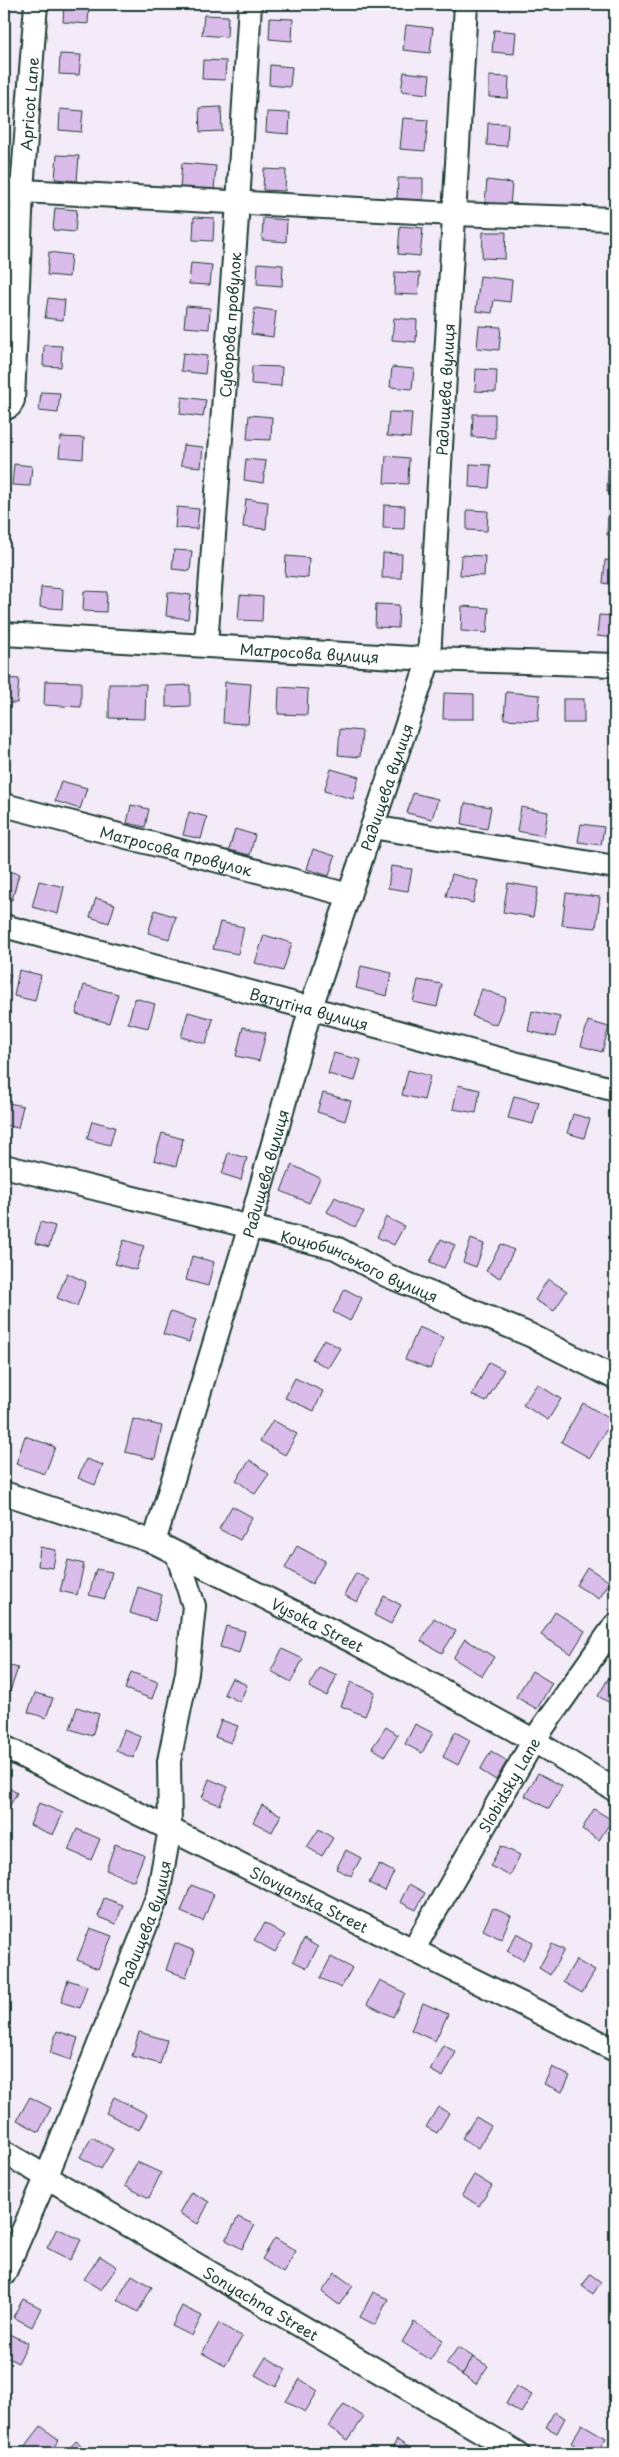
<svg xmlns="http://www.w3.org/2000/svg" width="619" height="2457" viewBox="0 0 619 2457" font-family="'Playpen Sans',sans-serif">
	<rect width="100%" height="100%" fill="#f4ebf9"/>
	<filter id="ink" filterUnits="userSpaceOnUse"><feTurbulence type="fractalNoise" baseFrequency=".02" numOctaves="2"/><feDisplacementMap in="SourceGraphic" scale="10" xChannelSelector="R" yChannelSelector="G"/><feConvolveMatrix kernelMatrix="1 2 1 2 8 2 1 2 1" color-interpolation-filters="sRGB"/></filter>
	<g filter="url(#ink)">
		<g fill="#dabcea" stroke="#1f3d34">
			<polygon points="64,4 89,4 88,24 63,22"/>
			<polygon points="415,4 435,4 434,8 415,6"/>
			<polygon points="495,4 517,4 517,7 495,6"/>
			<polygon points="204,15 228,16 227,37 202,35"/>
			<polygon points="270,18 293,19 292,41 269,39"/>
			<polygon points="406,25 433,28 430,53 403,50"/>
			<polygon points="494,30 516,32 514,54 492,52"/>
			<polygon points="60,54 81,55 79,75 59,74"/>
			<polygon points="203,60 226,61 225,80 202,79"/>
			<polygon points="270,65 292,67 290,87 269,85"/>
			<polygon points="404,72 430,75 428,94 401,91"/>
			<polygon points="489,76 509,77 508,98 489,97"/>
			<polygon points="221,107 222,131 200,132 199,108"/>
			<polygon points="60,109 83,111 81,132 59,130"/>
			<polygon points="267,112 290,113 289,134 266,132"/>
			<polygon points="403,118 428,120 425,151 400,149"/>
			<polygon points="488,123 508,124 507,146 487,145"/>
			<polygon points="57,155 79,156 77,181 55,179"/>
			<polygon points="182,163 216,166 214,191 180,188"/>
			<polygon points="264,169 286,170 285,191 263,190"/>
			<polygon points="398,178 423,178 423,200 397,199"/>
			<polygon points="487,180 512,183 510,206 485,204"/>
			<polygon points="55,208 77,210 75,232 53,230"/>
			<polygon points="194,217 214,218 213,241 193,240"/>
			<polygon points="263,218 287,220 286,242 262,240"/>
			<polygon points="400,226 423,228 420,256 398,254"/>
			<polygon points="483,232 506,232 505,259 482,258"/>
			<polygon points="49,252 71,255 69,277 47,275"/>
			<polygon points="191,263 212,265 210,285 189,284"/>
			<polygon points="258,263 283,265 282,286 257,284"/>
			<polygon points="395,272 420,273 418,295 394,294"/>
			<polygon points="480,276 512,280 510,302 494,300 492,313 476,311"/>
			<polygon points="48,298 65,300 63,320 45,318"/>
			<polygon points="186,306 210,308 209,329 184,327"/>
			<polygon points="255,308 276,311 273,337 251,334"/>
			<polygon points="394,318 417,320 416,342 392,340"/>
			<polygon points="479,326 501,327 499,350 477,348"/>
			<polygon points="44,345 62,346 61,367 43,366"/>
			<polygon points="183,353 207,356 205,374 181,371"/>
			<polygon points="252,366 282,367 281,386 251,384"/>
			<polygon points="392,367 414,369 412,389 390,387"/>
			<polygon points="476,369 497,370 496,392 475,391"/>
			<polygon points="41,392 60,393 58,413 39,411"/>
			<polygon points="182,397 206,400 203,417 180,414"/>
			<polygon points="389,412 412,413 410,438 387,436"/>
			<polygon points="473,414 495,414 495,438 472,437"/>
			<polygon points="249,415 272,417 271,440 247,439"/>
			<polygon points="612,420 615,420 615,445 610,445"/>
			<polygon points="61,437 84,438 83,459 59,457"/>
			<polygon points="183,445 203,447 201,467 181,465"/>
			<polygon points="386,456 409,458 408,484 384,483"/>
			<polygon points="246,459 266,461 263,483 244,480"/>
			<polygon points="14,464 32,466 30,486 12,485"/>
			<polygon points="470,464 491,465 489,488 469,487"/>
			<polygon points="608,468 615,468 615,492 607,492"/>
			<polygon points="246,499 268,502 266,529 243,527"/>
			<polygon points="384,505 405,506 404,529 383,528"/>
			<polygon points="177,507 199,509 197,529 175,528"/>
			<polygon points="467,510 488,511 487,531 467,530"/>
			<polygon points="608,512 615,513 615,536 607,535"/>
			<polygon points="174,550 192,551 190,571 172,569"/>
			<polygon points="383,553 402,554 401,578 382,578"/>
			<polygon points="461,555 485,556 484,576 460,575"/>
			<polygon points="286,556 309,558 308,578 285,576"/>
			<polygon points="605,560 615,561 615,585 603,583"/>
			<polygon points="4,585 8,585 6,609 4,609"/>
			<polygon points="41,587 63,589 62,609 40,607"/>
			<polygon points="84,591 107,592 106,612 83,611"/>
			<polygon points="168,592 191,595 188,619 166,616"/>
			<polygon points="240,595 263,597 262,621 238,620"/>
			<polygon points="376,604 399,605 398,628 375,627"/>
			<polygon points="462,606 489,608 487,633 461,631"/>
			<polygon points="599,615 615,616 615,638 597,636"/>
			<polygon points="4,678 19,679 17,703 4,703"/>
			<polygon points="45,681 81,682 81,707 44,705"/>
			<polygon points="225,682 251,684 248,724 223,723"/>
			<polygon points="109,684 146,684 145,719 109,718"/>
			<polygon points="190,685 190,706 166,707 166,686"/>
			<polygon points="279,687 308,689 307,715 278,714"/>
			<polygon points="506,692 540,695 538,721 504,719"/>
			<polygon points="444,693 474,694 474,719 443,719"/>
			<rect x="563" y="699" width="21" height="24"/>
			<polygon points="340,729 362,731 360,757 338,755"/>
			<polygon points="331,769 359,777 353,799 324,791"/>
			<polygon points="61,781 87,788 80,809 55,801"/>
			<polygon points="413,793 438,799 432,819 407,813"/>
			<polygon points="465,803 491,807 487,829 462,824"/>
			<polygon points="131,805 149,809 145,827 127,823"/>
			<polygon points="521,807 548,812 544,836 517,831"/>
			<polygon points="189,812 207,817 201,839 183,835"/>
			<polygon points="581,824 604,827 601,845 578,842"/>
			<polygon points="235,829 255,835 250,855 229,850"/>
			<polygon points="313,849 335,856 329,876 307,869"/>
			<polygon points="391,866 412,869 408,891 388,888"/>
			<polygon points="4,870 19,874 12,900 4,898"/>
			<polygon points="452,874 478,881 473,903 446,896"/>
			<polygon points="39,881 64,887 58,914 32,907"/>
			<polygon points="508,883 538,888 533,917 503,912"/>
			<polygon points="566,893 600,897 596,928 562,925"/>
			<polygon points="96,898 115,904 109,923 90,917"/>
			<polygon points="155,910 176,917 169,939 148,933"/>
			<polygon points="220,922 244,927 238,954 213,949"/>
			<polygon points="264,935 292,943 283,971 255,963"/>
			<polygon points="361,966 392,973 387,996 356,988"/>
			<polygon points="19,970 41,975 35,1001 14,996"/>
			<polygon points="4,972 11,975 4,995"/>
			<polygon points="418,980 442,984 437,1007 413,1002"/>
			<polygon points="84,985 118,994 109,1023 76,1014"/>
			<polygon points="482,989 506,998 496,1025 472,1016"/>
			<polygon points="135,998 155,1004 148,1028 128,1023"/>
			<polygon points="532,1011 560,1017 555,1037 528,1031"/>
			<polygon points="188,1012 213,1019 206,1044 181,1037"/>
			<polygon points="588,1021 609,1027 602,1052 581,1046"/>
			<polygon points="243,1027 266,1033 259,1061 236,1056"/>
			<polygon points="334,1053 361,1060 355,1081 328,1074"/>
			<polygon points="408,1070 430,1076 424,1100 402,1095"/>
			<polygon points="458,1085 480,1090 476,1113 453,1109"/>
			<polygon points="323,1093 351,1101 345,1121 317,1112"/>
			<polygon points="514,1096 539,1102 533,1124 508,1118"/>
			<polygon points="4,1102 23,1106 18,1128 4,1125"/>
			<polygon points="573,1114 590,1119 584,1138 567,1133"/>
			<polygon points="92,1121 115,1127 110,1145 87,1139"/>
			<polygon points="162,1133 183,1139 176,1166 154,1160"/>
			<polygon points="228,1153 247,1158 241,1180 222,1174"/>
			<polygon points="292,1165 320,1178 309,1203 281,1191"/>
			<polygon points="335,1197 364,1212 355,1227 327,1212"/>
			<polygon points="386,1217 404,1226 394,1245 377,1237"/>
			<polygon points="40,1222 55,1226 49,1247 35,1243"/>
			<polygon points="441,1239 455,1245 444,1268 430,1262"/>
			<polygon points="471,1239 484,1244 476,1267 463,1262"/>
			<polygon points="124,1240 144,1246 136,1270 115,1264"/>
			<polygon points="501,1244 514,1250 500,1278 486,1271"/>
			<polygon points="192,1256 214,1262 208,1286 186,1280"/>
			<polygon points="67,1273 86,1282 77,1306 57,1298"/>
			<polygon points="548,1279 567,1291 554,1311 535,1300"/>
			<polygon points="345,1289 362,1298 350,1321 333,1312"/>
			<polygon points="170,1312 196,1320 189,1342 163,1334"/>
			<polygon points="419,1327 444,1338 430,1369 405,1359"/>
			<polygon points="324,1339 340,1348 328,1368 312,1359"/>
			<polygon points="489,1362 504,1370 486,1402 472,1395"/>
			<polygon points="295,1378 323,1391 314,1411 285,1398"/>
			<polygon points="537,1384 561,1399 548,1420 523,1405"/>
			<polygon points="583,1403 612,1420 590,1458 561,1442"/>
			<polygon points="133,1419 162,1426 155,1459 125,1452"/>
			<polygon points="273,1420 297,1434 285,1455 260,1441"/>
			<polygon points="25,1436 55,1447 45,1474 16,1464"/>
			<polygon points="86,1459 103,1465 95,1485 78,1478"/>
			<polygon points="250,1460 269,1474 255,1494 236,1480"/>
			<polygon points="232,1506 252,1517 240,1540 219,1529"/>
			<polygon points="297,1546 325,1561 312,1584 285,1568"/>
			<polygon points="40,1547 56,1550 53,1568 38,1566"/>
			<polygon points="68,1560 84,1564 77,1595 60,1591"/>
			<polygon points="587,1567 610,1582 599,1599 576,1585"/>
			<polygon points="96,1569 112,1572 105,1599 89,1595"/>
			<polygon points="356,1573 369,1580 357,1602 344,1595"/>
			<polygon points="138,1587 162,1595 155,1621 130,1613"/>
			<polygon points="384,1596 401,1605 391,1624 374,1615"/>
			<polygon points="555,1612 585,1631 571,1654 541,1635"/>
			<polygon points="434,1618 456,1631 442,1653 421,1641"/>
			<polygon points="226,1626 245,1631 239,1653 220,1647"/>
			<polygon points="465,1639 494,1657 482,1676 453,1658"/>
			<polygon points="282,1649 303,1659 291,1682 271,1671"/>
			<polygon points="4,1664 18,1668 7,1700 4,1699"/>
			<polygon points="319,1667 337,1675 327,1696 309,1687"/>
			<polygon points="532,1671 552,1683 537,1709 516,1697"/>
			<polygon points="131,1672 158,1682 152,1699 125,1689"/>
			<polygon points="611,1674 615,1676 615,1706 598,1696"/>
			<polygon points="232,1678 247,1685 240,1702 224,1694"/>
			<polygon points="351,1682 375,1692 365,1716 341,1706"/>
			<polygon points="35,1693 53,1698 46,1718 28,1712"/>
			<polygon points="77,1707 99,1714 92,1736 70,1729"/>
			<polygon points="221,1720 238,1726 231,1743 215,1737"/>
			<polygon points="415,1724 433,1733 422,1753 405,1744"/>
			<polygon points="386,1727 398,1735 385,1756 372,1748"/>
			<polygon points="124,1730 141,1737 133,1758 116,1751"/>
			<polygon points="455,1732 470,1740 458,1765 443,1757"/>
			<polygon points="491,1751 507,1761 496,1780 480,1770"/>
			<polygon points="538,1773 562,1786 549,1809 525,1796"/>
			<polygon points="209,1779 228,1787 220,1805 202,1798"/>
			<polygon points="4,1785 17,1793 4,1816"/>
			<polygon points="39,1803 63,1813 53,1835 30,1825"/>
			<polygon points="262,1805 281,1815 272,1832 253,1822"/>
			<polygon points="594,1809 612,1820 599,1840 582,1829"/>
			<polygon points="77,1829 100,1839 91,1860 68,1850"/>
			<polygon points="319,1829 333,1838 322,1856 307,1847"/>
			<polygon points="115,1844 144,1855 134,1881 106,1870"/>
			<polygon points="501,1846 520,1855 510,1876 490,1866"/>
			<polygon points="346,1850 361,1858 351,1876 336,1869"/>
			<polygon points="379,1864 394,1872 385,1891 369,1883"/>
			<polygon points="409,1884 425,1893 416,1910 400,1902"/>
			<polygon points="191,1885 214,1894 203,1921 181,1912"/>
			<polygon points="104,1898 123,1905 116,1924 98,1917"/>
			<polygon points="493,1908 511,1916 501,1939 483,1930"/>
			<polygon points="265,1923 285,1935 275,1952 254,1940"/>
			<polygon points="90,1928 112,1936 98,1969 77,1960"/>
			<polygon points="517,1933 533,1942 523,1960 507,1951"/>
			<polygon points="304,1939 318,1947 307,1968 293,1961"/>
			<polygon points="175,1943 195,1951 186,1977 166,1970"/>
			<polygon points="552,1944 564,1950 550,1975 539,1968"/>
			<polygon points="331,1957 352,1968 341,1988 320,1978"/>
			<polygon points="576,1960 595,1971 582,1993 563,1982"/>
			<polygon points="68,1980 87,1986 80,2008 61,2002"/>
			<polygon points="380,1980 405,1993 393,2017 367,2004"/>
			<polygon points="423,2003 448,2014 435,2041 411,2030"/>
			<polygon points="57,2031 78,2038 71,2060 50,2053"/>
			<polygon points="139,2032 167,2040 160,2064 132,2056"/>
			<polygon points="443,2045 456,2052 443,2077 430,2070"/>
			<polygon points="552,2067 570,2076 562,2092 544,2084"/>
			<polygon points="30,2097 51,2108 39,2132 17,2120"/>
			<polygon points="114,2097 147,2114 139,2130 106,2113"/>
			<polygon points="438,2107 449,2113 437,2133 426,2127"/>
			<polygon points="476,2117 491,2126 478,2148 462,2138"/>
			<polygon points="92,2137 113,2149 101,2169 80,2157"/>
			<polygon points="137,2162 161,2173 149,2198 125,2186"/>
			<polygon points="474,2175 492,2186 479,2206 462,2195"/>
			<polygon points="191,2192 209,2202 198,2224 179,2213"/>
			<polygon points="238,2217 255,2225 242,2249 226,2240"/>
			<polygon points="57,2228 81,2240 70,2260 47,2248"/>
			<polygon points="275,2238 296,2251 283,2273 262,2259"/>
			<polygon points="100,2256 117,2267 101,2290 84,2279"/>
			<polygon points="335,2273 353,2286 339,2305 322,2292"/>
			<polygon points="590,2274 601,2282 593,2294 582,2286"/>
			<polygon points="132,2275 152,2287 138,2312 117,2300"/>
			<polygon points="373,2292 388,2299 375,2325 360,2317"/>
			<polygon points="23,2299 41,2308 32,2327 13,2317"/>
			<polygon points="182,2306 202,2316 192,2336 172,2326"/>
			<polygon points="414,2322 443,2340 430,2360 402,2342"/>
			<polygon points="219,2323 242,2337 225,2366 202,2353"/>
			<polygon points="5,2332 28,2343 18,2363 4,2356"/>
			<polygon points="458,2347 473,2357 462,2375 446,2364"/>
			<polygon points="266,2357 286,2369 276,2387 255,2375"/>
			<polygon points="473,2357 488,2366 476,2384 462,2375"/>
			<polygon points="300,2379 318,2391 305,2412 286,2401"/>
			<polygon points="516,2386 532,2395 521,2413 506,2404"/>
			<polygon points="344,2404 364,2417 348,2440 329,2427"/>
			<polygon points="554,2412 565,2418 557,2433 546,2427"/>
			<polygon points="582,2424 606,2438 596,2453 588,2453 571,2443"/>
			<polygon points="41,2426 59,2440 49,2453 20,2453"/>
			<polygon points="397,2440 413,2450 411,2453 389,2453"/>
			<polygon points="76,2441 91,2453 65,2453"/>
		</g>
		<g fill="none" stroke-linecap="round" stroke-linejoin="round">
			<g stroke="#1f3d34" stroke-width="26">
				<g id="minor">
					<polyline points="4,190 454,214 615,219"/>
					<path id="s1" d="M4 409 10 406 13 400 22 190 36 4"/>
					<path id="s2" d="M4 634 429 659 615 665"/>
					<path id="s3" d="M206 645 238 203 250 4"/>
					<path id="s4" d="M4 805 349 895"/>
					<polyline points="372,827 615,867"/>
					<path id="s5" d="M4 926 615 1090"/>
					<path id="s6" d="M4 1166 336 1248 386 1275 530 1335 615 1378"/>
					<path id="s7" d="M4 1493 154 1542 354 1642 531 1739 615 1790"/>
					<path id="s8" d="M154 1542 250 1226 311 1007 429 659 466 4"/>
					<path id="s9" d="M4 1747 615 2050"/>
					<path id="s10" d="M413 1950 534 1740 615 1625"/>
					<path id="s11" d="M4 2152 518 2453"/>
					<path id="s12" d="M4 2274 46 2178 158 1895 170 1829 169 1761 187 1673 194 1606 177 1554"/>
				</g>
			</g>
			<use href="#minor" stroke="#fff" stroke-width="22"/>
		</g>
	</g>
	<g text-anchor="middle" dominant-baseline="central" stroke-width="5" stroke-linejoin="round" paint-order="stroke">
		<g font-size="15" fill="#1f3d34" stroke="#fff">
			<text stroke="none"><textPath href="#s1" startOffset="310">Apricot Lane</textPath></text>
			<text stroke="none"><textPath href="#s3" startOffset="321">Суворова провулок</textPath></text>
			<text stroke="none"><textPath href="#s8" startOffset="1195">Радищева вулиця</textPath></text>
			<text stroke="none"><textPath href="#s2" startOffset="306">Матросова вулиця</textPath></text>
			<text stroke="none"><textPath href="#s8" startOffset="790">Радищева вулиця</textPath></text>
			<text stroke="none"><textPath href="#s4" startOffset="178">Матросова провулок</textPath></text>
			<text stroke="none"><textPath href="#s5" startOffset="316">Ватутіна вулиця</textPath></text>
			<text stroke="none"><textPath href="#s8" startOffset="385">Радищева вулиця</textPath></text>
			<text stroke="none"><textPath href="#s6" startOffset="370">Коцюбинського вулиця</textPath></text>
			<text stroke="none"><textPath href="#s7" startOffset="341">Vysoka Street</textPath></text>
			<text stroke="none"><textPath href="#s10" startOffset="191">Slobidsky Lane</textPath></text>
			<text stroke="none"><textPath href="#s9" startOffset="341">Slovyanska Street</textPath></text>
			<text stroke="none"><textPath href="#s12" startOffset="378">Радищева вулиця</textPath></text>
			<text stroke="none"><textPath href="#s11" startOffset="298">Sonyachna Street</textPath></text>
		</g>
	</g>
	<rect width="619" height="2457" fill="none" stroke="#fff" stroke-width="20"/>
	<rect x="10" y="10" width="599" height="2437" fill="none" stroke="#1f3d34" stroke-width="2" filter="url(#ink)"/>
</svg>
